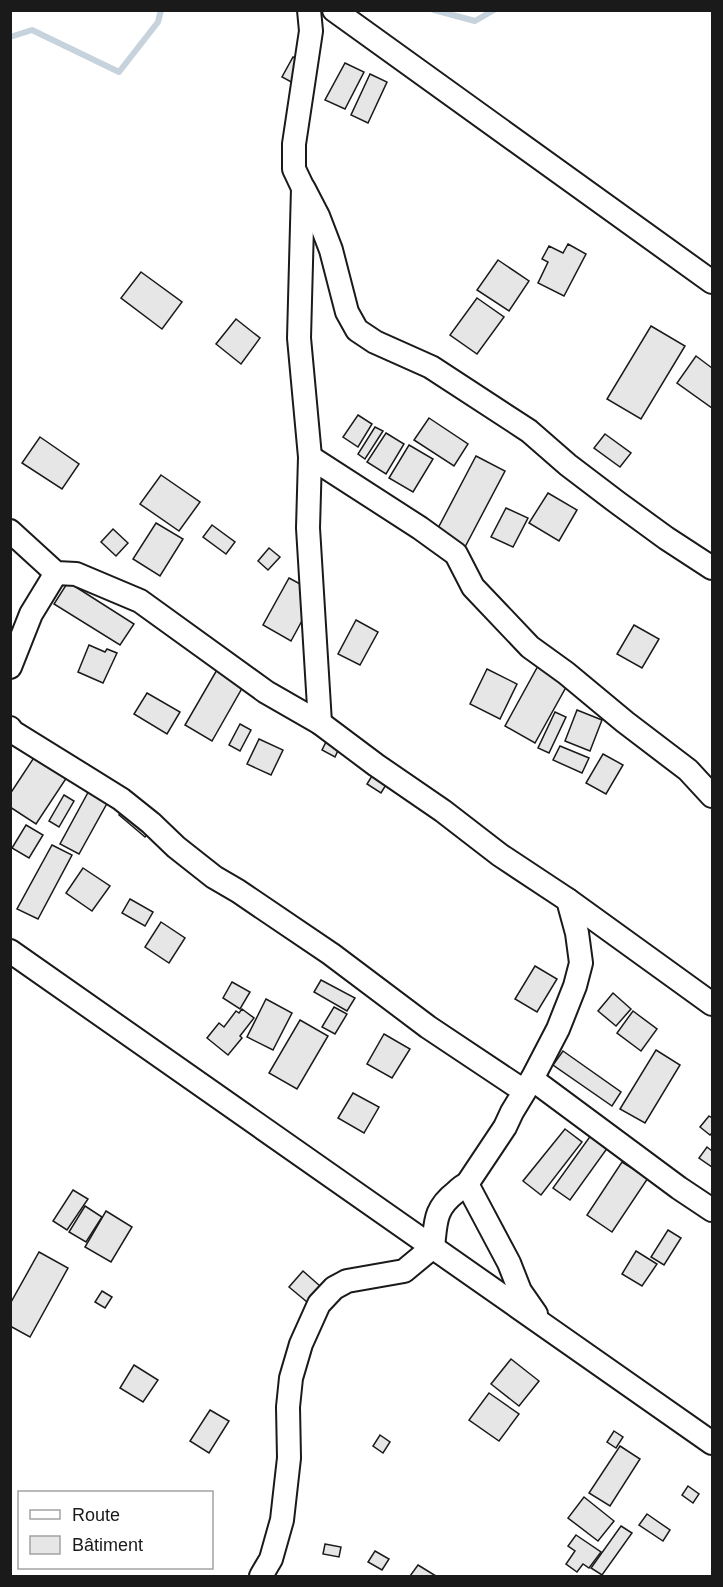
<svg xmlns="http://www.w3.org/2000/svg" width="723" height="1587" viewBox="0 0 723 1587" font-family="Arial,sans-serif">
	<rect width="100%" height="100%" fill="#fff"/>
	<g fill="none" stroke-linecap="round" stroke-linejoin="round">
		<g stroke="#c6d2dc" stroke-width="6">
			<polyline points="434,10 475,21 494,10"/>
			<polyline points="10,37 32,30 119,72 158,22 161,10"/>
		</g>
	</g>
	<g fill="#e6e6e6" stroke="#1a1a1a" stroke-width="1.5">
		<polygon points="293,57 306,63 295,84 282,77"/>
		<polygon points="345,63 364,72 345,109 325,100"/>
		<polygon points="370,74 387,82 368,123 351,115"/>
		<polygon points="568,244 586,254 564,296 538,283 548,262 542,259 549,246 563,253"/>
		<polygon points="498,260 529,281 509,311 477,290"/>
		<polygon points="141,272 182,302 162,329 121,298"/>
		<polygon points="477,298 504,317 477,354 450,335"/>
		<polygon points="236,319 260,338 241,364 216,344"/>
		<polygon points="651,326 685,346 641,419 607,399"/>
		<polygon points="696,356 712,368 712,408 677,383"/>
		<polygon points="358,415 372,424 358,447 343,437"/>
		<polygon points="429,418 468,444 454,466 414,440"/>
		<polygon points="375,427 383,431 365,459 358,454"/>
		<polygon points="386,433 404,444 386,474 367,462"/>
		<polygon points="605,434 631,453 620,467 594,448"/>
		<polygon points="40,437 79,464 62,489 22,463"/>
		<polygon points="409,445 433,459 413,492 389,478"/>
		<polygon points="476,456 505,471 465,547 436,532"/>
		<polygon points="161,475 200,502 179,531 140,504"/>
		<polygon points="548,493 577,510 559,541 529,523"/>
		<polygon points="506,508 528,518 513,547 491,537"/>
		<polygon points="156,523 183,539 160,576 133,559"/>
		<polygon points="212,525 235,542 226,554 203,537"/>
		<polygon points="113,529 128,543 116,556 101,542"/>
		<polygon points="269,548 280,557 268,570 258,561"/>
		<polygon points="289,578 317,593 291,641 263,625"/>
		<polygon points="68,582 134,624 120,645 54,604"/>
		<polygon points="356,620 378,632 360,665 338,654"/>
		<polygon points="634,625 659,639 642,668 617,654"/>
		<polygon points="89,645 105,652 107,649 117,653 103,683 78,672"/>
		<polygon points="544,655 575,671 535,743 505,726"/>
		<polygon points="218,668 245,683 212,741 185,725"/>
		<polygon points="487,669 517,684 500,719 470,704"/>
		<polygon points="147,693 180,712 167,734 134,714"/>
		<polygon points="577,710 602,720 590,751 565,741"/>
		<polygon points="555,712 566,717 549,753 538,748"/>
		<polygon points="240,724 251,730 240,751 229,745"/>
		<polygon points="328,738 341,744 335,757 322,750"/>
		<polygon points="259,739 283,750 271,775 247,764"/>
		<polygon points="560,746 589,758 582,773 553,760"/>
		<polygon points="41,747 73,768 36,824 10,807 10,794"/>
		<polygon points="603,754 623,765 606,794 586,783"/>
		<polygon points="375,771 389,780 381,793 367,784"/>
		<polygon points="91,787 110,798 79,854 60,844"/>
		<polygon points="64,795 74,801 59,827 49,821"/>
		<polygon points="128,804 154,826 145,837 119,815"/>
		<polygon points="26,825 43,835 29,858 12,848"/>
		<polygon points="52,845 72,855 38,919 17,909"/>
		<polygon points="83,868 110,886 92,911 66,893"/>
		<polygon points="130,899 153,912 145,926 122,913"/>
		<polygon points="161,922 185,938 169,963 145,947"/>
		<polygon points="535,966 557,979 537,1012 515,999"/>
		<polygon points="321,980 355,998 347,1011 314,992"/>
		<polygon points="232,982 250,992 240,1009 223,998"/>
		<polygon points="613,993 631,1009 616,1026 598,1011"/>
		<polygon points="266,999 292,1013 273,1050 247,1037"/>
		<polygon points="334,1007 347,1014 335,1034 322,1027"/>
		<polygon points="242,1009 254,1018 240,1036 242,1038 228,1055 207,1038 219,1023 224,1027 236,1011 239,1013"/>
		<polygon points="633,1011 657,1029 641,1051 617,1033"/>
		<polygon points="300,1020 328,1036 297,1089 269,1073"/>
		<polygon points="384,1034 410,1049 392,1078 367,1064"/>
		<polygon points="656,1050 680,1065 645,1123 620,1109"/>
		<polygon points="563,1051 621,1092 612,1106 553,1065"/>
		<polygon points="353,1093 379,1107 364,1133 338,1118"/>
		<polygon points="709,1116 712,1118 712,1133 710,1135 700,1127"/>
		<polygon points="565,1129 582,1142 541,1195 523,1181"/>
		<polygon points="594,1131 611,1143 570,1200 553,1188"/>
		<polygon points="707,1147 712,1151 712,1167 699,1158"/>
		<polygon points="622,1162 648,1178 612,1232 587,1215"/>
		<polygon points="73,1190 88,1199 67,1230 53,1221"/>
		<polygon points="85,1206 102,1217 86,1242 69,1232"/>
		<polygon points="106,1211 132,1227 111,1262 85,1247"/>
		<polygon points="668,1230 681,1238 664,1265 651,1257"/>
		<polygon points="636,1251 657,1264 642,1286 622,1274"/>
		<polygon points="39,1252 68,1268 30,1337 10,1326 10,1304"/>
		<polygon points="303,1271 320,1286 307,1302 289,1287"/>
		<polygon points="102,1291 112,1297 105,1308 95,1302"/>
		<polygon points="511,1359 539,1381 519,1406 491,1384"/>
		<polygon points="134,1365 158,1380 143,1402 120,1388"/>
		<polygon points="489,1393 519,1414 499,1441 469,1420"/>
		<polygon points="210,1410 229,1421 209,1453 190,1441"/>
		<polygon points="614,1431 623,1437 616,1448 607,1442"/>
		<polygon points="380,1435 390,1442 383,1453 373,1446"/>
		<polygon points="620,1446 640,1459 610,1506 589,1493"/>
		<polygon points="688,1486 699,1494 693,1503 682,1495"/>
		<polygon points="584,1497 614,1521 598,1541 568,1518"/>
		<polygon points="647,1514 670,1530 663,1541 639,1525"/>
		<polygon points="621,1526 632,1533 602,1575 591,1568"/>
		<polygon points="576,1535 601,1552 589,1568 583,1564 577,1572 566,1564 575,1551 568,1546"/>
		<polygon points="325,1544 341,1547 339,1557 323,1554"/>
		<polygon points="375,1551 389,1559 382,1570 368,1562"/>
		<polygon points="418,1565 436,1576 410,1576"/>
	</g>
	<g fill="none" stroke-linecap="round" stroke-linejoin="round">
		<g stroke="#1a1a1a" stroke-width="26">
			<g id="minor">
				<polyline points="309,10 311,31 294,144 294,169 303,188 299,338 310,457 308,528 320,723"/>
				<polyline points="334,10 712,282"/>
				<polyline points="304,189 318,216 331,250 347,312 357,330 375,342 431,367 529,431 568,465 618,503 666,538 712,568"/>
				<polyline points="310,457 420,528 456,554 473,587 530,647 566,673 625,722 688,770 712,796"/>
				<path d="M10 531 56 573 76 574 140 601 266 692 320 723 376 765 443 811 500 855 568 900 577 933 581 963 575 986 558 1029 532 1079 512 1112 505 1127 467 1184C462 1186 460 1188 456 1192 434 1209 436 1222 433 1247L404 1271 347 1281 334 1288 319 1304 301 1344 291 1378 288 1407 289 1458 282 1520 271 1559 261 1576"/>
				<polyline points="10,667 31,614 56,573"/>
				<polyline points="10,728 13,732 121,799 151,823 176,847 214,877 238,891 331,954 428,1027 524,1091"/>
				<polyline points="568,900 712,1004"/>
				<polyline points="10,951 712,1443"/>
				<polyline points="532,1079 679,1188 712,1210"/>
				<polyline points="467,1184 509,1263 520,1291 536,1314"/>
			</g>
		</g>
		<use href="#minor" stroke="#fff" stroke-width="22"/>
	</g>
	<rect width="723" height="1587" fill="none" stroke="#1a1a1a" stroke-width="24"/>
	<rect x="18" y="1491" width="195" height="78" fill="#ffffff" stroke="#a3a3a3" stroke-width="1.5"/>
	<rect x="30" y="1510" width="30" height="9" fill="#ffffff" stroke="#a3a3a3" stroke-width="1.5"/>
	<text x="72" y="1521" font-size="18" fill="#1a1a1a">Route</text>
	<rect x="30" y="1536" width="30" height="18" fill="#e6e6e6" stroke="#a3a3a3" stroke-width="1.5"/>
	<text x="72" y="1551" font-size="18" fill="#1a1a1a">Bâtiment</text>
</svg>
